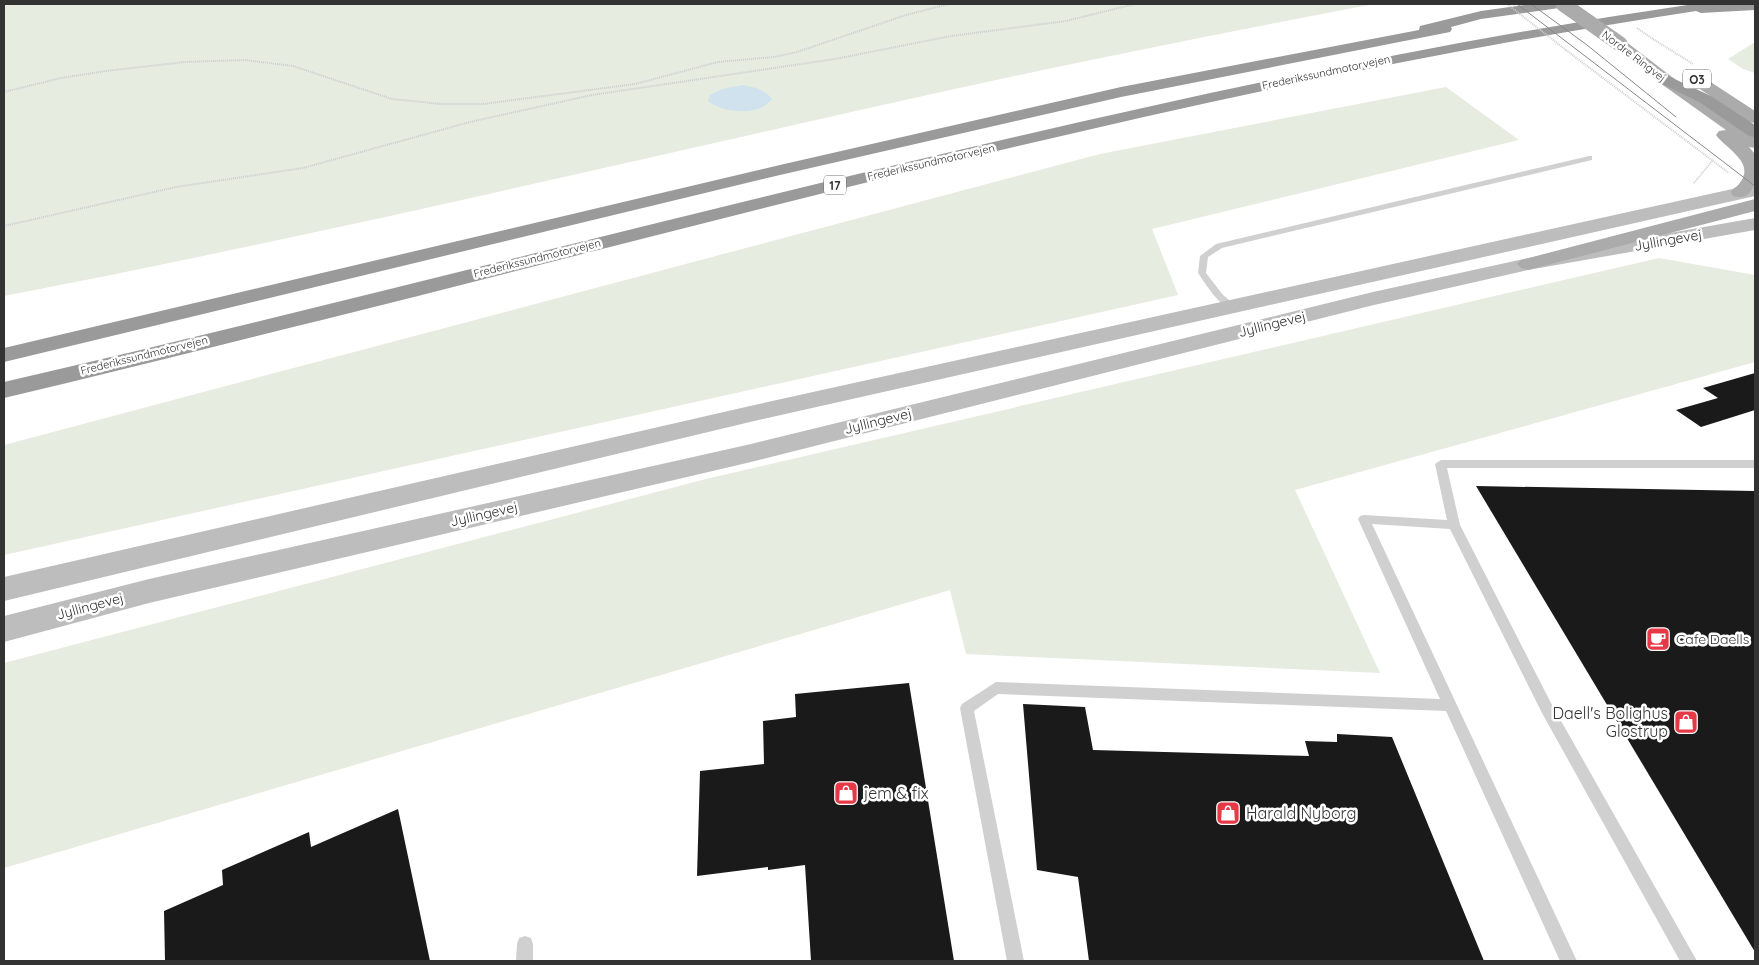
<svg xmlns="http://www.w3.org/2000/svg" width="1759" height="965" viewBox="0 0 1759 965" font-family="Quicksand,sans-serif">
	<rect width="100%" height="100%" fill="#fff"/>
	<g fill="#e6ecdf">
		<path d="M4 4H1374C1217 34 1061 65 905 100 605 167 306 238 4 296Z"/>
		<polygon points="1755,42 1755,73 1743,69 1728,59"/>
		<polygon points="1446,87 1519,140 1152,229 1178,295 4,555 4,445 1100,154"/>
		<polygon points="1659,258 1755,275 1755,362 1295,490 1380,673 966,654 950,590 4,868 4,663 706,479"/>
	</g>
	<path fill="#cfe2ee" d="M743 85C755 88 764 89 772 99 758 117 724 113 708 101L710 95 722 89Z"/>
	<g fill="#1a1a1a">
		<polygon points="1755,373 1755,410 1701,427 1676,410 1718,398 1703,388"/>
		<polygon points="1476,486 1755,491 1755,952"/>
		<polygon points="909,683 954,961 811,961 805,865 768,870 768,867 697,876 700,771 764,764 763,721 796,717 795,694"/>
		<polygon points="1023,704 1085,707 1093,750 1309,756 1305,741 1337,742 1337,734 1392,737 1484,961 1089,961 1078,877 1037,870"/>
		<polygon points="398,809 430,961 165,961 164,911 223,885 222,870 309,832 311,847"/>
	</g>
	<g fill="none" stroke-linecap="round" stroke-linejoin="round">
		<g stroke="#cdcdcd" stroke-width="2" stroke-dasharray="1 1" stroke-linecap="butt">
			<polyline points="1653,39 1693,64"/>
			<polyline points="1566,50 1729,173"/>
			<polyline points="4,92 61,78 106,71 185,62 245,60 293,66 392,99 441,104 483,104 635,84 718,62 774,57 797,52 906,15 949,4"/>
			<polyline points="1694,183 1713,160"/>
			<polyline points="4,226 176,187 303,168 470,122 592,95 835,59 951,36 1066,21 1135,4"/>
		</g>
		<g fill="#d0d0d0" fill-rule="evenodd">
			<path d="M1589 156H1592V160L1222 248 1208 257 1206 273 1223 295 1234 304V308C1221 310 1205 283 1198 273L1200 256 1216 244Z"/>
			<polygon points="1441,460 1755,460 1755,468 1447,468 1460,525 1552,705 1697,961 1680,961 1542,713 1450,529 1372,524 1577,961 1560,961 1446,711 998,694 974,711 1024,961 1007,961 960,708 962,704 996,682 1440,699 1358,519 1360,516 1364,515 1447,520 1435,464"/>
			<polygon points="525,936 531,938 533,944 533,961 516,961 517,944 519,938"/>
		</g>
		<g fill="#bdbdbd" fill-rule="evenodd">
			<polygon points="1755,184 1755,196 750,422 4,601 4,577 750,406"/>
			<polygon points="1755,218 1755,230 1528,270 1374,305 751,462 149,603 4,642 4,616 149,579 751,444 1373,292 1528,258"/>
		</g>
		<g fill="#ababab" fill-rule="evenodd">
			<path d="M1620 40 1625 41 1672 77 1755 135V148L1749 147 1755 154C1755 172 1759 203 1733 196L1731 192C1733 188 1737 187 1739 184 1757 163 1726 149 1716 135L1719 131 1726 130 1660 83 1615 47 1613 44 1615 41Z"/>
			<polygon points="1700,77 1706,79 1755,111 1755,123 1749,122 1694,85 1692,82 1694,79"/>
			<polygon points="1755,199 1755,211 1528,270 1521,268 1517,264 1521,260"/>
		</g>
		<g fill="#9a9a9a" fill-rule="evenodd">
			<polygon points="1532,4 1566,4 1559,8 1481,19 1451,27 1452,29 1450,32 1445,33 1121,97 780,175 4,362 4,348 780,165 1121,87 1419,30 1420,26 1481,11"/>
			<path d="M1694 4H1755V10L1701 13 1696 11C1233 81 780 205 326 319 219 345 111 373 4 398V382C298 314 590 238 883 168 1152 104 1421 44 1694 4Z"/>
			<polygon points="1666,75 1711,96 1755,125 1755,137 1749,136 1699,102 1660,83 1658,80 1660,77"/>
		</g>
		<g stroke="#888" stroke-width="1">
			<polyline points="1517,4 1755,186"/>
			<polyline points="1531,4 1587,45 1676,117"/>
		</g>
		<g stroke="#cdcdcd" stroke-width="2" stroke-dasharray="1 1" stroke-linecap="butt">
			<polyline points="1507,4 1566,50"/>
			<polyline points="1637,28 1653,39"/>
		</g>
		<polyline stroke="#ababab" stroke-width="15" points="1563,4 1620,44"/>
	</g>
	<defs>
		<g id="cafe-square" transform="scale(1.25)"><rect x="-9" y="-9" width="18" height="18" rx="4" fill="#e63946" stroke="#fff"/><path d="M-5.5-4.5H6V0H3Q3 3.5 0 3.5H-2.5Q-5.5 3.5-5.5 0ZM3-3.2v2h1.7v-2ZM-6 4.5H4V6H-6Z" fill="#fff"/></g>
		<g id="shop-square" transform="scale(1.25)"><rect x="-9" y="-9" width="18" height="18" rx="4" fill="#e63946" stroke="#fff"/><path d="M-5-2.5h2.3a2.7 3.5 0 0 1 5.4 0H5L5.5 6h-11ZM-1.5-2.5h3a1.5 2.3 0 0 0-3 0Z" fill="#fff"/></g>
	</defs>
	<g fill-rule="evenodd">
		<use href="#cafe-square" x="1658" y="639"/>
		<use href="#shop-square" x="1686" y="722"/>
		<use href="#shop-square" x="846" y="793"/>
		<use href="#shop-square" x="1228" y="813"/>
	</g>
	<g text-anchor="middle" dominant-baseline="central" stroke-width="5" stroke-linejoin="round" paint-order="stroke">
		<g font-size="11" fill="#333" stroke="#fff">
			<text transform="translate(1634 56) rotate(37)">Nordre Ringvej</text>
			<text transform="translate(1326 72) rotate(-12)">Frederikssundmotorvejen</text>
			<text transform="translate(931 162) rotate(-13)">Frederikssundmotorvejen</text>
			<text transform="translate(537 258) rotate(-14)">Frederikssundmotorvejen</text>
			<text transform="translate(144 355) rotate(-14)">Frederikssundmotorvejen</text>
		</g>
		<g fill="#fff" stroke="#707070" stroke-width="1">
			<rect x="1683" y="69.5" width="28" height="19" rx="4"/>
			<rect x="824" y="175.5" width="22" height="19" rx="4"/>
		</g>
		<g font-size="12" font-weight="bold" fill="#333">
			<text x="1697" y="79">O3</text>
			<text x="835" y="185">17</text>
		</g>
		<g font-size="14" fill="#333" stroke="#fff">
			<text transform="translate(1668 240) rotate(-10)">Jyllingevej</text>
			<text transform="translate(1272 324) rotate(-14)">Jyllingevej</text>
			<text transform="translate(878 421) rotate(-14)">Jyllingevej</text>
			<text transform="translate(484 514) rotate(-13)">Jyllingevej</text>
			<text transform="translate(90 606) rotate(-15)">Jyllingevej</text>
		</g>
		<g font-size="14" fill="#333" stroke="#fff" text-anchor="start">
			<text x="1676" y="639">Cafe Daells</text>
		</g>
		<g font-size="16" fill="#333" stroke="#fff" text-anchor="start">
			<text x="1668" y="713" text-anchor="end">Daell's Bolighus<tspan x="1668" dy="18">Glostrup</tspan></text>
			<text x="864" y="793">jem &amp; fix</text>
			<text x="1246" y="813">Harald Nyborg</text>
		</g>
	</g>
	<rect width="1759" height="965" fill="none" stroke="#333333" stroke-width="10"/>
</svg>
